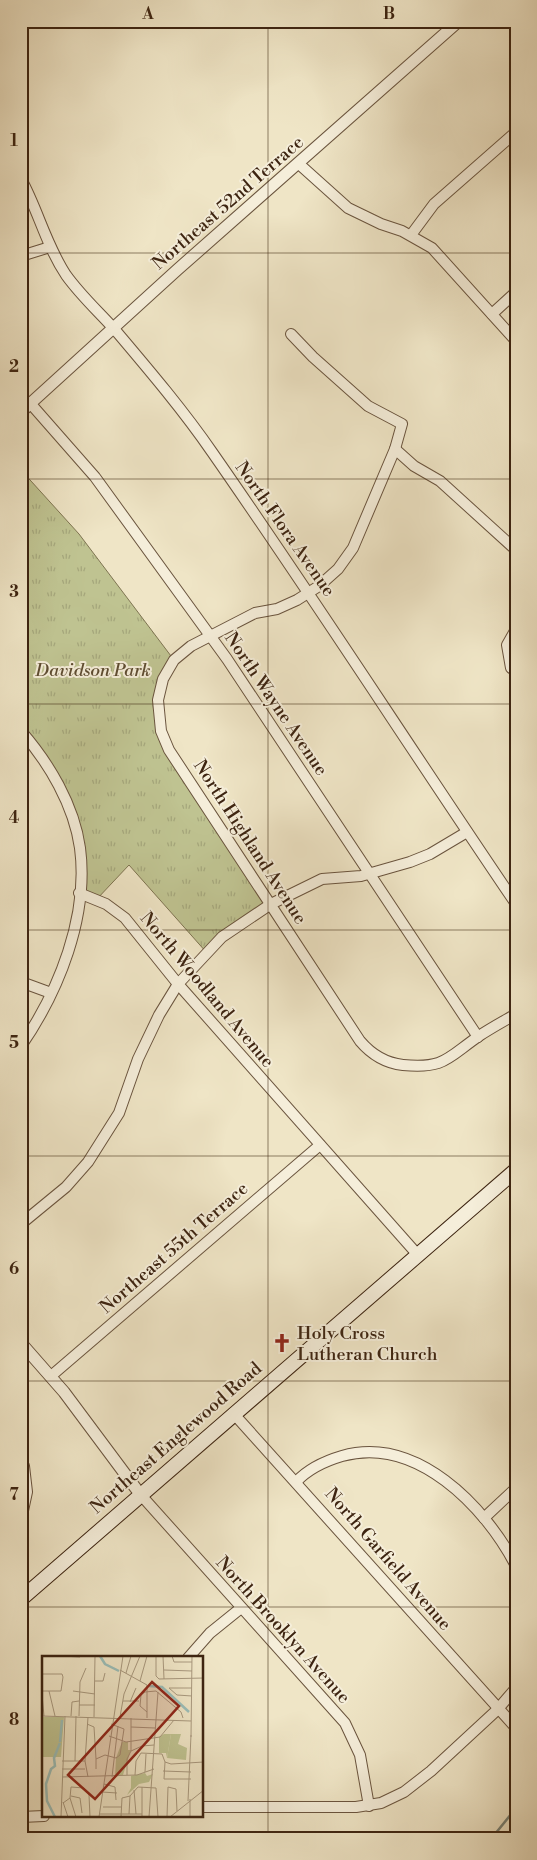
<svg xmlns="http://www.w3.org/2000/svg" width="537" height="1860" viewBox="0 0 537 1860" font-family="'Libre Bodoni',serif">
	<defs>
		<pattern id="park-tufts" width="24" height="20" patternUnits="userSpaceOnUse" patternTransform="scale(1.25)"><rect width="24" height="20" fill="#bfc391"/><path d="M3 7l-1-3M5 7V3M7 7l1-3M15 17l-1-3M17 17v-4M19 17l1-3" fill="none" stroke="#a5a77c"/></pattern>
	</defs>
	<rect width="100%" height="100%" fill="#efe5c6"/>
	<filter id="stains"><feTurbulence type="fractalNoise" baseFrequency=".004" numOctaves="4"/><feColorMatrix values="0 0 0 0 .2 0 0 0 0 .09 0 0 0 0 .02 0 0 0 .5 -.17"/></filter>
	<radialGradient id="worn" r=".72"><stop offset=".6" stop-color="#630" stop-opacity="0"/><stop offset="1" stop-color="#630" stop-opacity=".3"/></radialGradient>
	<polygon fill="url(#park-tufts)" stroke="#7e7451" points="21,470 79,534 174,660 163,679 158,720 176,758 271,904 207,953 129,865 96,900 79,893 74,824 45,761 21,732"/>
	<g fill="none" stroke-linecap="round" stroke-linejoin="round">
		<polyline stroke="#758076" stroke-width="2.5" points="491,1839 516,1808"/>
		<g stroke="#6a543e" stroke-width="12">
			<g id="minor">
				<polyline points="299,164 348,208 381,224 402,231 432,248 516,341"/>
				<path d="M21 179C38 210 46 245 66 275 81 296 99 312 116 331 149 370 183 410 212 452 316 601 414 754 516 904"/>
				<polyline points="411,235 434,204 516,132"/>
				<polyline points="21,256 50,247"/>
				<polyline points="492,314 516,292"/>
				<path d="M291 334 313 357 368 406 402 424 395 449 353 548 338 569 319 586 297 600 277 609 255 613 191 646 174 660 163 679 158 700 161 731 169 750 360 1041C371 1054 385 1063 403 1065 445 1069 447 1058 479 1036 491 1028 504 1021 516 1014"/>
				<polyline points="30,403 95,477 227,659 478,1037"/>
				<polyline points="395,449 414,466 440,481 516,550"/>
				<polyline points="511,668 507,645 516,629"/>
				<path d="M21 731C49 763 74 805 80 848 89 916 59 991 21 1046"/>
				<polyline points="79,893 106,904 125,918 178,984 417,1254"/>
				<polyline points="21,982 51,993"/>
				<polyline points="21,1224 66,1187 88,1162 119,1113 138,1059 159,1015 178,984 222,937 271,904 322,879 361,876 410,862 430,854 467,832"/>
				<polyline points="51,1376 320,1145"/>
				<polyline points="233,1413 516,1728"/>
				<path d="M296 1482C308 1469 325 1461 342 1456 416 1435 485 1506 516 1566"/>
				<polyline points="140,1494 345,1723 360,1755 369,1806"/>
				<polyline points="484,1518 516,1488"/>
				<polyline points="21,1520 27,1492 24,1466"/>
				<polyline points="188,1658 210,1633 241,1608"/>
				<polyline points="202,1807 356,1807 381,1803 404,1792 431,1771 497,1710 516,1688"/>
				<polyline points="21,1817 44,1816"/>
			</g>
		</g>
		<g stroke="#6a543e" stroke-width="13">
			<g id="tertiary">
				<polyline points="21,412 177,270 459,21"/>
				<polyline points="21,1343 64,1392 140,1494"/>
			</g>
		</g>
		<g stroke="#3d2411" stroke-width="16">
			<polyline id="secondary" points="21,1599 516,1170"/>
		</g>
		<use href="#minor" stroke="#f5eeda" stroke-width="10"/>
		<use href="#tertiary" stroke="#f5eeda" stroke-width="11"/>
		<use href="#secondary" stroke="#f5eeda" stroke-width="14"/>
	</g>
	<path fill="none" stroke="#3d2411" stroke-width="1" stroke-opacity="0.55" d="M268 21V1839M21 253H516M21 479H516M21 704H516M21 930H516M21 1156H516M21 1381H516M21 1607H516"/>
	<defs>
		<g id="church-bare" transform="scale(1.5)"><path d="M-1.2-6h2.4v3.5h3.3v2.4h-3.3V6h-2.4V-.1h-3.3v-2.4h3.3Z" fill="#8f2418" stroke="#f5eeda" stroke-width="2.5" paint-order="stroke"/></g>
	</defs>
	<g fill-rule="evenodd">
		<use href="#church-bare" x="282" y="1343"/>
	</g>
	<g text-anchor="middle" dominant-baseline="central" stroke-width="4" stroke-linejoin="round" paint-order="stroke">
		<g font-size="18" fill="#3d2411" stroke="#f5eeda">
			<text transform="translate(228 203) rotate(-41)">Northeast 52nd Terrace</text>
			<text transform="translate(285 529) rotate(55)">North Flora Avenue</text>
			<text transform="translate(276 704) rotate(56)">North Wayne Avenue</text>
			<text transform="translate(250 842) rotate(57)">North Highland Avenue</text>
			<text transform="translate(207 990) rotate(50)">North Woodland Avenue</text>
			<text transform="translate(174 1248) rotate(-41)">Northeast 55th Terrace</text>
			<text transform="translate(176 1438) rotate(-41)">Northeast Englewood Road</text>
			<text transform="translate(388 1559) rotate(49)">North Garfield Avenue</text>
			<text transform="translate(283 1630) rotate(48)">North Brooklyn Avenue</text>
		</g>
		<g font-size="18" font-style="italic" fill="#5e4c31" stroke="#f5eeda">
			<text x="93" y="670">Davidson Park</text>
		</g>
		<g font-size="18" fill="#3d2411" stroke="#f5eeda" text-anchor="start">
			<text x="297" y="1333">Holy Cross<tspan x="297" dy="21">Lutheran Church</tspan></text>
		</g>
	</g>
	<g transform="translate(42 1656)">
		<rect width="161" height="161" fill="#efe5c6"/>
		<path d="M122 78H129L125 102 124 97H117V81Z" fill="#bfc391"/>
		<path d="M129 78H139L136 88 145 92 144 104 125 102Z" fill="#bfc391"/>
		<path d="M0 61H22L19 101H0ZM80 86H86V94H89L81 119 73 121 74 102ZM103 117 105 120 111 118 107 126 97 128 85 139 89 132V120Z" fill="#bfc391"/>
		<path fill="none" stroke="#9abeb9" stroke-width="2.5" d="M58 0 63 8 77 15M107 30 120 31 147 56M18 86 20 64M13 161 5 145 4 128 9 113 13 110 12 102 18 87"/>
		<path fill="none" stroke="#a8987e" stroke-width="1" d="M20 0 38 1M114 0V20L117 23 162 22M121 0 122 23M130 0 132 6H150M78 14 105 29V62M122 14 150 15M84 17 89 0M0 18H20L21 21 19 35H0M53 25H61L63 17M98 25 105 0M127 32 135 39 150 40M127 32H150M7 35 13 60M31 35 53 38M0 39 2 60M81 45H97M88 46 94 32M37 49H53M105 56 98 50 99 39 103 36 114 35 139 56 141 62M0 60 149 65M29 60 30 46 37 45M37 60 38 26 44 12M46 61 43 105 46 121M52 61 53 0M78 61 82 38 98 0M45 68 52 71 54 103M89 71 113 72M67 80 84 86 118 81 132 64M149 81 150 0M89 95 100 90 112 89M99 97 120 98 123 106 129 108 162 106M20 105H43M33 105 34 60M123 106 122 123H149M20 113H43M54 113V103L63 99 74 102 78 99 82 73 69 68M121 115 149 116M103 116 104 98M85 119V103L89 95V62M93 119 94 105 99 97M20 121 95 119 112 113M70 121 76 70M62 128 73 131 74 144M92 134 94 158M60 136 75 137M29 140 38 142 40 157M88 140 96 131 114 132 116 161M28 142 34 161M148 143V161M146 145 149 79M21 146 26 161M21 147 28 142 29 131 42 132 47 139 48 161M61 151H79M57 158H100M87 158 88 140M19 161 23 60M57 161 81 0M79 161 80 142 88 140M100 161V131M107 161 116 36M125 161 126 131 134 133 135 155M128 161 162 134"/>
		<path fill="#8f2418" fill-opacity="0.15" stroke="#8f2418" stroke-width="2.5" d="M110 26 137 50 53 143 26 119Z"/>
		<rect width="161" height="161" fill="none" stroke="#3d2411" stroke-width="2.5"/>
	</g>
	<rect width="537" height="1860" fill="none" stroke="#efe5c6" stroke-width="55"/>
	<rect x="28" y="28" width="482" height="1804" fill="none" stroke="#3d2411" stroke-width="2"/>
	<g font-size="16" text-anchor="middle" font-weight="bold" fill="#3d2411">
		<text x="148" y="19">A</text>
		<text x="389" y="19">B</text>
		<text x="14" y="146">1</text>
		<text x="14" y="372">2</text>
		<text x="14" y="597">3</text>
		<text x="14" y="823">4</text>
		<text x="14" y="1048">5</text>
		<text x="14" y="1274">6</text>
		<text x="14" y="1500">7</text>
		<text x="14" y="1725">8</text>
	</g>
	<rect width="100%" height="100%" filter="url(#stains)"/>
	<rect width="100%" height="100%" fill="url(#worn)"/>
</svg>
